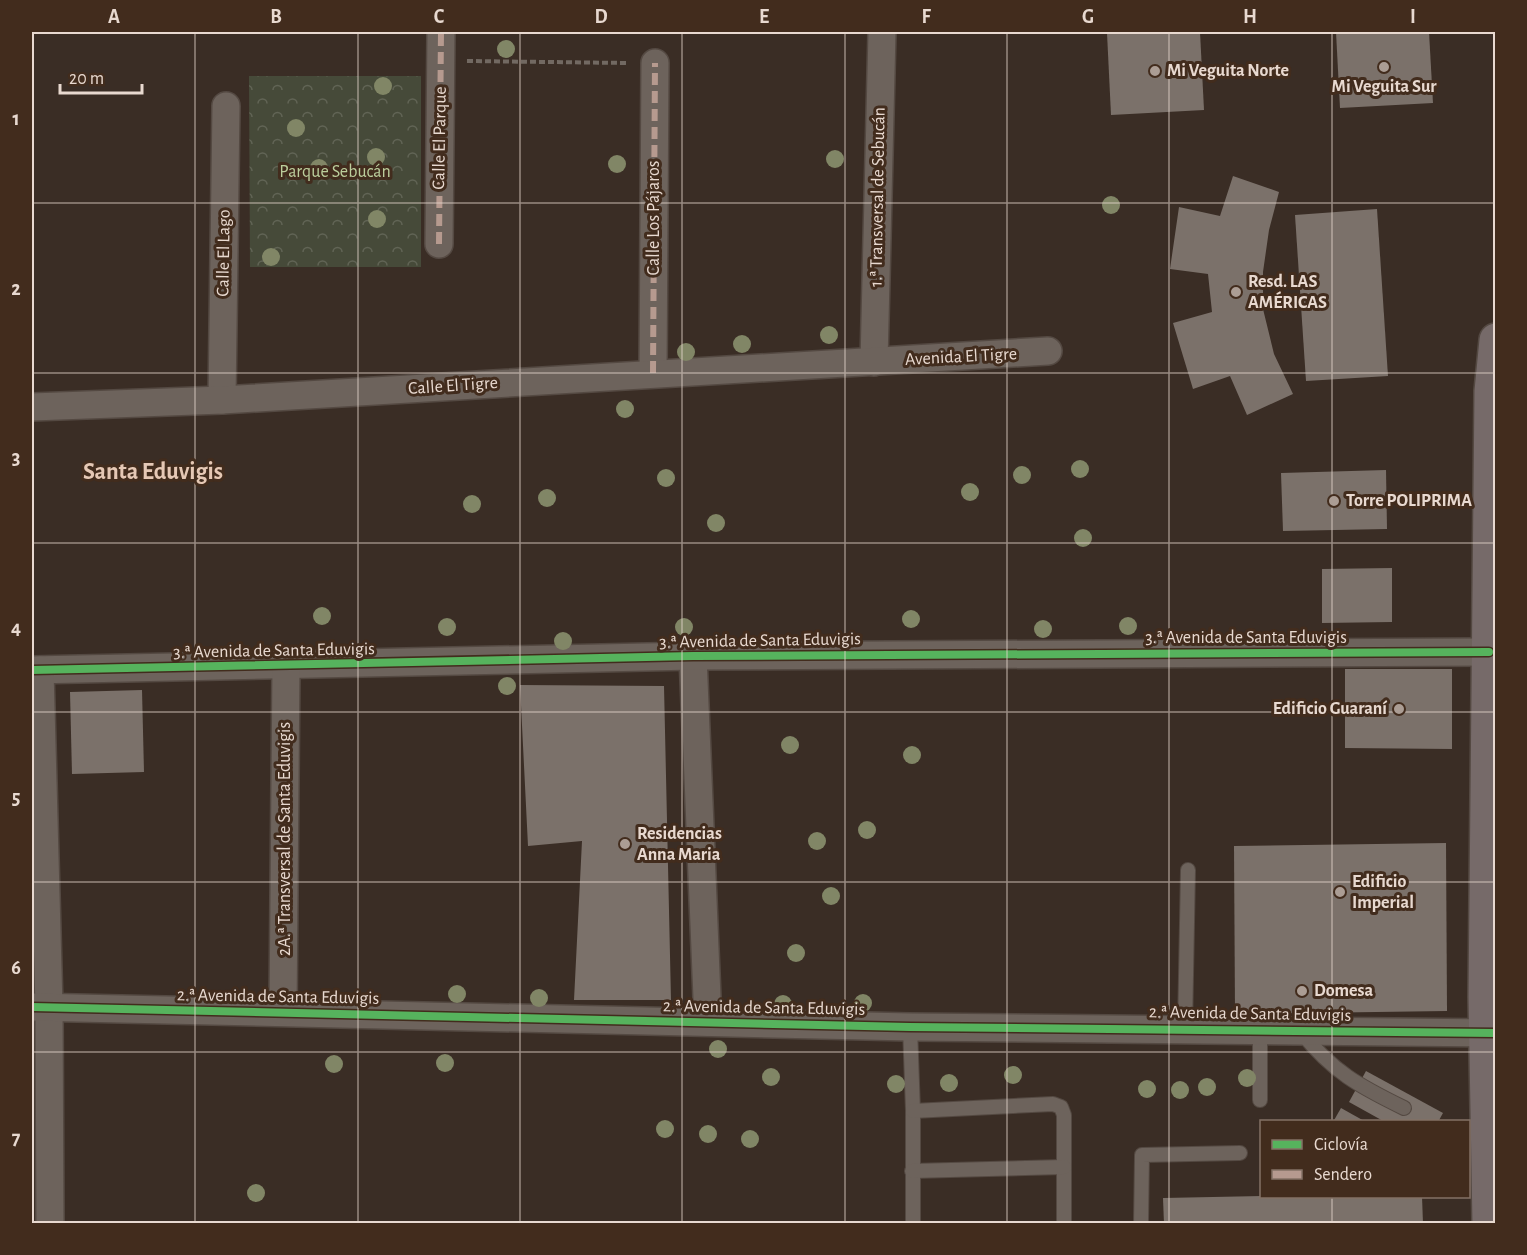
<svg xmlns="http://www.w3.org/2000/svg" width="1527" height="1255" viewBox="0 0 1527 1255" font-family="'Alegreya Sans',sans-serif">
	<defs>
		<pattern id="park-crowns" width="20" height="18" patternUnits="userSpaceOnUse" patternTransform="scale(1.5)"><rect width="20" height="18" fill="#464a39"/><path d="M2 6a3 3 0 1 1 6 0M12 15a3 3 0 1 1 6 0" fill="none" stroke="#616455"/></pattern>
	</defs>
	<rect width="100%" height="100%" fill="#3a2d25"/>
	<polygon fill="url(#park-crowns)" points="249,76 421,76 421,267 250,267"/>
	<g fill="#7b716a">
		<polygon points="1139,32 1200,32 1204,110 1111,115 1107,33"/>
		<polygon points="1336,32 1429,32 1433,103 1340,108"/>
		<polygon points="1233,176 1279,192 1269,230 1263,272 1263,309 1274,354 1293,394 1247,415 1230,376 1193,389 1173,323 1212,312 1208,274 1170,269 1179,207 1220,216"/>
		<polygon points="1377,209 1388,376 1306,381 1295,215"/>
		<polygon points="1386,470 1387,529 1283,531 1281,473"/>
		<polygon points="1392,568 1392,622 1322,623 1322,569"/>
		<polygon points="1345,669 1452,669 1452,749 1345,748"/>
		<polygon points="520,685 664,686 671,1000 574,1000 582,841 528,846"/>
		<polygon points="142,690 144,772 72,774 70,692"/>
		<polygon points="1446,843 1447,1011 1235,1014 1234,846"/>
		<polygon points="40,920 38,979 32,980 32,921"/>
		<polygon points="1366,1071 1443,1113 1438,1122 1385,1122 1349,1102"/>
		<polygon points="1341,1108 1366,1122 1333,1122"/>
		<polygon points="1262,1196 1422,1196 1423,1224 1164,1224 1163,1198"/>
	</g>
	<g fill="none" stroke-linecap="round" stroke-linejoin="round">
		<g stroke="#544942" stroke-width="16">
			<g id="service">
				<polyline points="910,1027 913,1111 913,1224"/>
				<polyline points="1185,1028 1188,870"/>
				<polyline points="1260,1029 1260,1100"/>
				<path d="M1301 1032C1333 1072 1359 1086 1404 1108"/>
				<polyline points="913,1111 1053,1104 1061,1107 1064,1115 1064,1224"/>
				<polyline points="912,1171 1064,1167"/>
				<polyline points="1141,1224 1142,1155 1240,1153"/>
			</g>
		</g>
		<g stroke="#544942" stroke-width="30">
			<g id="minor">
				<polyline points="439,244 441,32"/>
				<polyline points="874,362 882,32"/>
				<polyline points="653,373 655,63"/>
				<polyline points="222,400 226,106"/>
				<polyline points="32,407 222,400 1048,351"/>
				<polyline points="693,656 708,1022"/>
				<polyline points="32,670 693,656 1489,652"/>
				<polyline points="40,670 49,1007 50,1224"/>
				<polyline points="32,1007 910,1027 1496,1033"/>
				<polyline points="283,1011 286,666"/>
			</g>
		</g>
		<g stroke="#544942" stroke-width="36">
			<polyline id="primary" points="1489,1224 1485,997 1491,391 1496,340"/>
		</g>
		<polyline stroke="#726962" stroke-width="4" stroke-dasharray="6 3" stroke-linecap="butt" points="467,61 628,63"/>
		<use href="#service" stroke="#6d635c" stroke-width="14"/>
		<use href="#minor" stroke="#6d635c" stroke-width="27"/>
		<use href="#primary" stroke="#766a69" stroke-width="33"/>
		<g stroke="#b69a8f" stroke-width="6" stroke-dasharray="12 6" stroke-linecap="butt">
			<polyline points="439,244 441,32"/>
			<polyline points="653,373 655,63"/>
		</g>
		<g stroke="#422c1d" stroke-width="11">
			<g id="cycleway">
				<polyline points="32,670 693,656 1489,652"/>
				<polyline points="32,1007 910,1027 1496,1033"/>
			</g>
		</g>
		<use href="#cycleway" stroke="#56b35d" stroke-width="8"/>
	</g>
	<g fill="#818666">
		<circle cx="506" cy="49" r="9"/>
		<circle cx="383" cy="86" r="9"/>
		<circle cx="296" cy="128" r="9"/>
		<circle cx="376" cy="157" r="9"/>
		<circle cx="835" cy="159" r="9"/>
		<circle cx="617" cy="164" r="9"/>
		<circle cx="319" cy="168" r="9"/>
		<circle cx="1111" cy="205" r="9"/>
		<circle cx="377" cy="219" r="9"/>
		<circle cx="271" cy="257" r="9"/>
		<circle cx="829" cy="335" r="9"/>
		<circle cx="742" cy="344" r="9"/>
		<circle cx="686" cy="352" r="9"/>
		<circle cx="625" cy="409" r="9"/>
		<circle cx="1080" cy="469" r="9"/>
		<circle cx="1022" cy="475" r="9"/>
		<circle cx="666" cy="478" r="9"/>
		<circle cx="970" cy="492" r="9"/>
		<circle cx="547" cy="498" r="9"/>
		<circle cx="472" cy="504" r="9"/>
		<circle cx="716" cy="523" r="9"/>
		<circle cx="1083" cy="538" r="9"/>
		<circle cx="322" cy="616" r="9"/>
		<circle cx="911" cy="619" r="9"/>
		<circle cx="1128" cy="626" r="9"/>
		<circle cx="447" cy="627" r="9"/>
		<circle cx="684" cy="627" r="9"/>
		<circle cx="1043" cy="629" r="9"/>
		<circle cx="563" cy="641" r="9"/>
		<circle cx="507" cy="686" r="9"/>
		<circle cx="790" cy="745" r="9"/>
		<circle cx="912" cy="755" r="9"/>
		<circle cx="867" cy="830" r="9"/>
		<circle cx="817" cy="841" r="9"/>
		<circle cx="831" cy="896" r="9"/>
		<circle cx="796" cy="953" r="9"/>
		<circle cx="457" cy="994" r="9"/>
		<circle cx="539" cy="998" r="9"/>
		<circle cx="863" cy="1003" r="9"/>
		<circle cx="783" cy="1004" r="9"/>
		<circle cx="718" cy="1049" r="9"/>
		<circle cx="445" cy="1063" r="9"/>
		<circle cx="334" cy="1064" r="9"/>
		<circle cx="1013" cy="1075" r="9"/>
		<circle cx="771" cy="1077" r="9"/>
		<circle cx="1247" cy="1078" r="9"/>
		<circle cx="949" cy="1083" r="9"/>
		<circle cx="896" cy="1084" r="9"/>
		<circle cx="1207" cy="1087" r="9"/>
		<circle cx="1147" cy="1089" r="9"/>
		<circle cx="1180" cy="1090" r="9"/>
		<circle cx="665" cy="1129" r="9"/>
		<circle cx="708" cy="1134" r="9"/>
		<circle cx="750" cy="1139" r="9"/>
		<circle cx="256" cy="1193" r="9"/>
	</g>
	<path fill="none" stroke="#e8d9d0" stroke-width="1.5" stroke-opacity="0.55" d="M195 32V1224M358 32V1224M520 32V1224M682 32V1224M845 32V1224M1007 32V1224M1169 32V1224M1332 32V1122M32 203H1496M32 373H1496M32 543H1496M32 712H1496M32 882H1496M32 1052H1496M1332 1196V1224"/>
	<g fill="#ab9d94" stroke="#422c1d" stroke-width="2">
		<circle cx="1384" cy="67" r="6"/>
		<circle cx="1155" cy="71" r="6"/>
		<circle cx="1236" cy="292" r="6"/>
		<circle cx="1334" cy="501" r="6"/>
		<circle cx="1399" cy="709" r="6"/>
		<circle cx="625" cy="844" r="6"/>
		<circle cx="1340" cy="892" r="6"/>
		<circle cx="1302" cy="991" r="6"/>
	</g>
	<g text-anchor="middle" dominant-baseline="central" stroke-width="6" stroke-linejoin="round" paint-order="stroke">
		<g font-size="18" font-weight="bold" fill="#e8d9d0" stroke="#422c1d" text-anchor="start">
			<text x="1167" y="71">Mi Veguita Norte</text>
			<text x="1384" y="87" text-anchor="middle">Mi Veguita Sur</text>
			<text x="1248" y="282">Resd. LAS<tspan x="1248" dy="21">AMÉRICAS</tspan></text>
			<text x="1346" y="501">Torre POLIPRIMA</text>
			<text x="1387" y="709" text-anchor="end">Edificio Guaraní</text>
			<text x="637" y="834">Residencias<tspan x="637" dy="21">Anna Maria</tspan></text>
			<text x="1352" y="882">Edificio<tspan x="1352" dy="21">Imperial</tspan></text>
			<text x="1314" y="991">Domesa</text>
		</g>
		<g font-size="18" fill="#e8d9d0" stroke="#422c1d">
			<text transform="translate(440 138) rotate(-89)">Calle El Parque</text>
			<text transform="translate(878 197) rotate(-89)">1.ª Transversal de Sebucán</text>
			<text transform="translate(654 218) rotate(-90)">Calle Los Pájaros</text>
			<text transform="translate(224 253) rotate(-89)">Calle El Lago</text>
			<text transform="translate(961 357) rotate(-3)">Avenida El Tigre</text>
			<text transform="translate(453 386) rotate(-4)">Calle El Tigre</text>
			<text x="1246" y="638">3.ª Avenida de Santa Eduvigis</text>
			<text transform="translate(760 641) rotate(-1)">3.ª Avenida de Santa Eduvigis</text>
			<text transform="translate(274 651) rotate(-1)">3.ª Avenida de Santa Eduvigis</text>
			<text transform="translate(285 839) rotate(-90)">2A.ª Transversal de Santa Eduvigis</text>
			<text transform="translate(278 997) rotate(1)">2.ª Avenida de Santa Eduvigis</text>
			<text transform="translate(764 1008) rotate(1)">2.ª Avenida de Santa Eduvigis</text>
			<text transform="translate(1250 1014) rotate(1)">2.ª Avenida de Santa Eduvigis</text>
		</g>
		<g font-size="18" fill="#bbce9c" stroke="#422c1d">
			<text x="335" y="172">Parque Sebucán</text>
		</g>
		<g font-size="24" font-weight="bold" fill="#e5c8b5" stroke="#422c1d">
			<text x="153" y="472">Santa Eduvigis</text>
		</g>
	</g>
	<rect width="1527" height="1255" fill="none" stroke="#422c1d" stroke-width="66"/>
	<rect x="1260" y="1120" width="210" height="78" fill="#422c1d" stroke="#847165" stroke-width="1.5"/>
	<rect x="1272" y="1140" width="30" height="9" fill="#56b35d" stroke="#847165" stroke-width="1.5"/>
	<text x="1314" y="1150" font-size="18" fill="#e8d9d0">Ciclovía</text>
	<rect x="1272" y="1170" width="30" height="9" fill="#b69a8f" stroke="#847165" stroke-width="1.5"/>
	<text x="1314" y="1180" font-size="18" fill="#e8d9d0">Sendero</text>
	<path d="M60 84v9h82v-9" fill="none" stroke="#e8d9d0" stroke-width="3"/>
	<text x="69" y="84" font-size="18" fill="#e8d9d0" stroke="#422c1d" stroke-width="4.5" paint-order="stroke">20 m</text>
	<rect x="33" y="33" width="1461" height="1189" fill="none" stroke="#e8d9d0" stroke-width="2"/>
	<g font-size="20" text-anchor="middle" font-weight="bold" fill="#e8d9d0">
		<text x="114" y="23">A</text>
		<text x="276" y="23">B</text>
		<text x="439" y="23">C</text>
		<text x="601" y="23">D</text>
		<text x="764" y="23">E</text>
		<text x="926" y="23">F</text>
		<text x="1088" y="23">G</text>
		<text x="1250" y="23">H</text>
		<text x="1413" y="23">I</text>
		<text x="16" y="125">1</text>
		<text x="16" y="295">2</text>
		<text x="16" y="464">3</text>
		<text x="16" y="634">4</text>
		<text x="16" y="804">5</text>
		<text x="16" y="974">6</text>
		<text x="16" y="1144">7</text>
	</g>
</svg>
